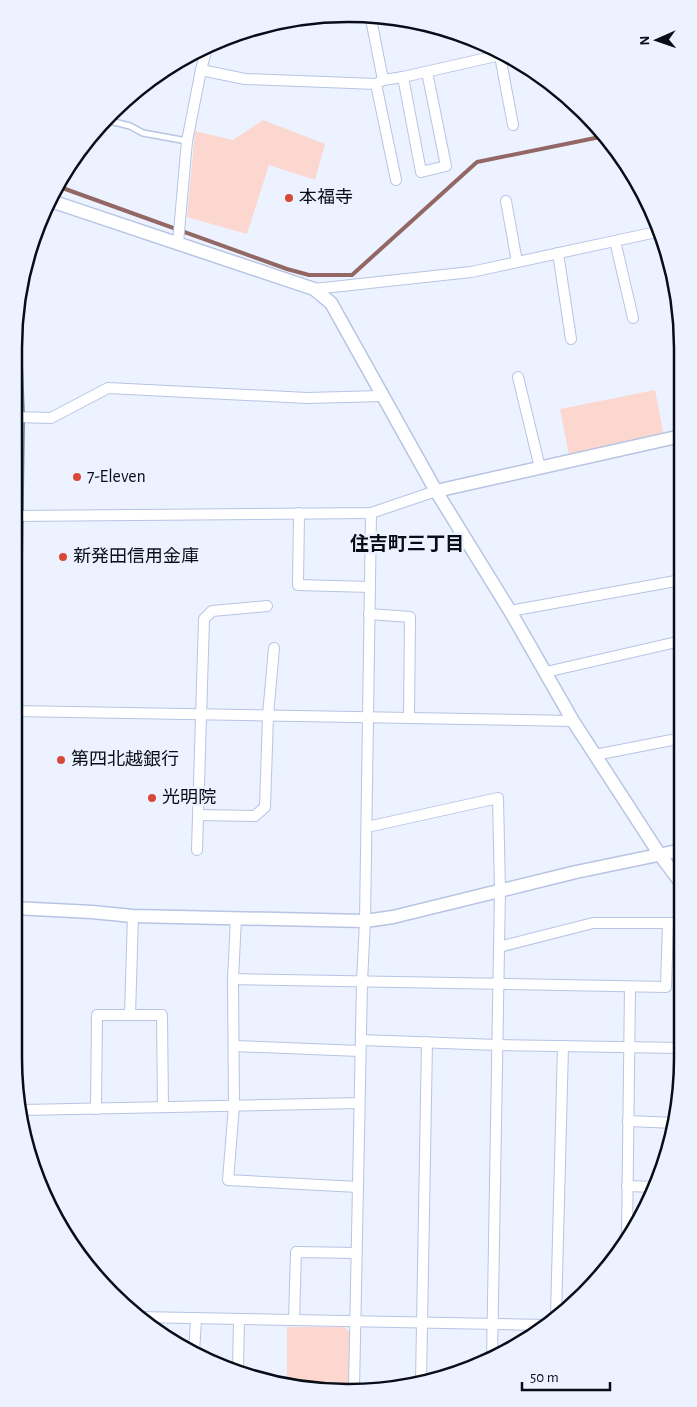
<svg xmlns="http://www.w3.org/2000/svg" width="697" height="1407" viewBox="0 0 697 1407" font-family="'Alegreya Sans','Noto Sans JP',sans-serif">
	<rect width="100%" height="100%" fill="#ecf2ff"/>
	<g fill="#fcd7d0">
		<polygon points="263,120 325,144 315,180 269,165 247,234 187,217 195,131 233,140"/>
		<polygon points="655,390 664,436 569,455 560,409"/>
		<polygon points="287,1327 344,1327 351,1333 350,1389 287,1387"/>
	</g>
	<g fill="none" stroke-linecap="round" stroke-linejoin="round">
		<polyline stroke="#926764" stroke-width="4" points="57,186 287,269 309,275 352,275 477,162 605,136"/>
		<g stroke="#b7c4e4" stroke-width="8">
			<polyline id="service" points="106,120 130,126 143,133 187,141"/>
		</g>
		<g stroke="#b7c4e4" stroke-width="12">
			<g id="minor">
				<polyline points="370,14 383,80"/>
				<polyline points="500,56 513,125"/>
				<polyline points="201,70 245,79 376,84 383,80 403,77 505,54"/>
				<polyline points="403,77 421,172 446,166 427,72"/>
				<polyline points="376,84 396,180"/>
				<polyline points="506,201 517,262"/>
				<polyline points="615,241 633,318"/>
				<polyline points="178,243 187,141 201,70 207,47"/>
				<polyline points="558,253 571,339"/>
				<polyline points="314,289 471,272 661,231"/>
				<polyline points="518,377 540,468"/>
				<polyline points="16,417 51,418 108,388 307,398 382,396"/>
				<polyline points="299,513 298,585 370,587"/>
				<polyline points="15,516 371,513 436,491"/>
				<polyline points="510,611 681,580"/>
				<polyline points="369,614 410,617 409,718"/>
				<polyline points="546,672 681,641"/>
				<polyline points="14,711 573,721"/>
				<polyline points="595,755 682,738"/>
				<polyline points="198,815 255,816 265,807 268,715 274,648"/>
				<polyline points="367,827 498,798 500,890 492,1360"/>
				<polyline points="197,850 204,619 212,611 267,606"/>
				<polyline points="236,918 233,979 234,1106 228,1180 358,1187"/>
				<polyline points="499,947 593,923 682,923"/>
				<polyline points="233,979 666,987 668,923"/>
				<polyline points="130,1015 133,916"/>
				<polyline points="361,1040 497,1045 682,1048"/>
				<polyline points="234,1046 360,1051"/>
				<polyline points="96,1109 97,1015 162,1015 163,1107"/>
				<polyline points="22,1110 359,1103"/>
				<polyline points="628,1121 675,1123"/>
				<polyline points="627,1186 656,1187"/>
				<polyline points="627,1237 630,987"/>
				<polyline points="556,1316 563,1046"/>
				<polyline points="138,1317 543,1325"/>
				<polyline points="294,1320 296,1252 356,1253"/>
				<polyline points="194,1353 196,1319"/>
				<polyline points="238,1370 239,1319"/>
				<polyline points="421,1382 427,1042"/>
				<polyline points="354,1389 362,982 365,921 371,513"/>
			</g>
		</g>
		<g stroke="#b7c4e4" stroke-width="15">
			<g id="tertiary">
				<polyline points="48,200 314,289 331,303 436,491 510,611 573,721 660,855 682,884"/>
				<polyline points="436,491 681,436"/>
				<polyline points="14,908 92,912 133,916 365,921 393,917 576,872 682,850"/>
			</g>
		</g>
		<g stroke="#7483a5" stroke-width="18">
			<g id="primary">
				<polyline points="14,561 16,417 14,365"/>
				<polyline points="14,997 14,821"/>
			</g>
		</g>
		<use href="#service" stroke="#fff" stroke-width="5"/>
		<use href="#minor" stroke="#fff" stroke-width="10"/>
		<use href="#tertiary" stroke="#fff" stroke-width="12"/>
		<use href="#primary" stroke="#cedaf7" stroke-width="15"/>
	</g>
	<g fill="#d64939" stroke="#ecf2ff" stroke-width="2">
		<circle cx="289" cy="198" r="5"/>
		<circle cx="77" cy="477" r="5"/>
		<circle cx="63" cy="557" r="5"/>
		<circle cx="61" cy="760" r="5"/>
		<circle cx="152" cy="798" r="5"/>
	</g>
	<g text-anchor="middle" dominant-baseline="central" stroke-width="5" stroke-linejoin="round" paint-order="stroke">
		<g font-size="18" fill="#090d18" stroke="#ecf2ff" text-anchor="start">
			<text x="299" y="198">本福寺</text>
			<text x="87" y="477">7-Eleven</text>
			<text x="73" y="557">新発田信用金庫</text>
			<text x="71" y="760">第四北越銀行</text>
			<text x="162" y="798">光明院</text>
		</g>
		<g font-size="19" font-weight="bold" fill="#090d18" stroke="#ecf2ff">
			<text x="407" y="544">住吉町三丁目</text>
		</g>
	</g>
	<path d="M0 0H697V1407H0ZM348 22H348A326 326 0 0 1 674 348V1058A326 326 0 0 1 348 1384H348A326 326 0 0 1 22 1058V348A326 326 0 0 1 348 22Z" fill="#ecf2ff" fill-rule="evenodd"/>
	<path fill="none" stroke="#090d18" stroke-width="2.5" d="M348 22H348A326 326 0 0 1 674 348V1058A326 326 0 0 1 348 1384H348A326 326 0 0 1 22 1058V348A326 326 0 0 1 348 22Z"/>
	<g transform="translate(657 40) rotate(268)" stroke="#ecf2ff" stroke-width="4" paint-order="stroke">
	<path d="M0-4L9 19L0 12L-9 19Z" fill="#090d18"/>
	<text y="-8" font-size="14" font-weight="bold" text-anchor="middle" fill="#090d18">N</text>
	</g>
	<path d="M522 1382v8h88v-8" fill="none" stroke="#090d18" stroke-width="2.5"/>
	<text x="530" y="1382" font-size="15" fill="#090d18" stroke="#ecf2ff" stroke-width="4" paint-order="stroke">50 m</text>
</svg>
